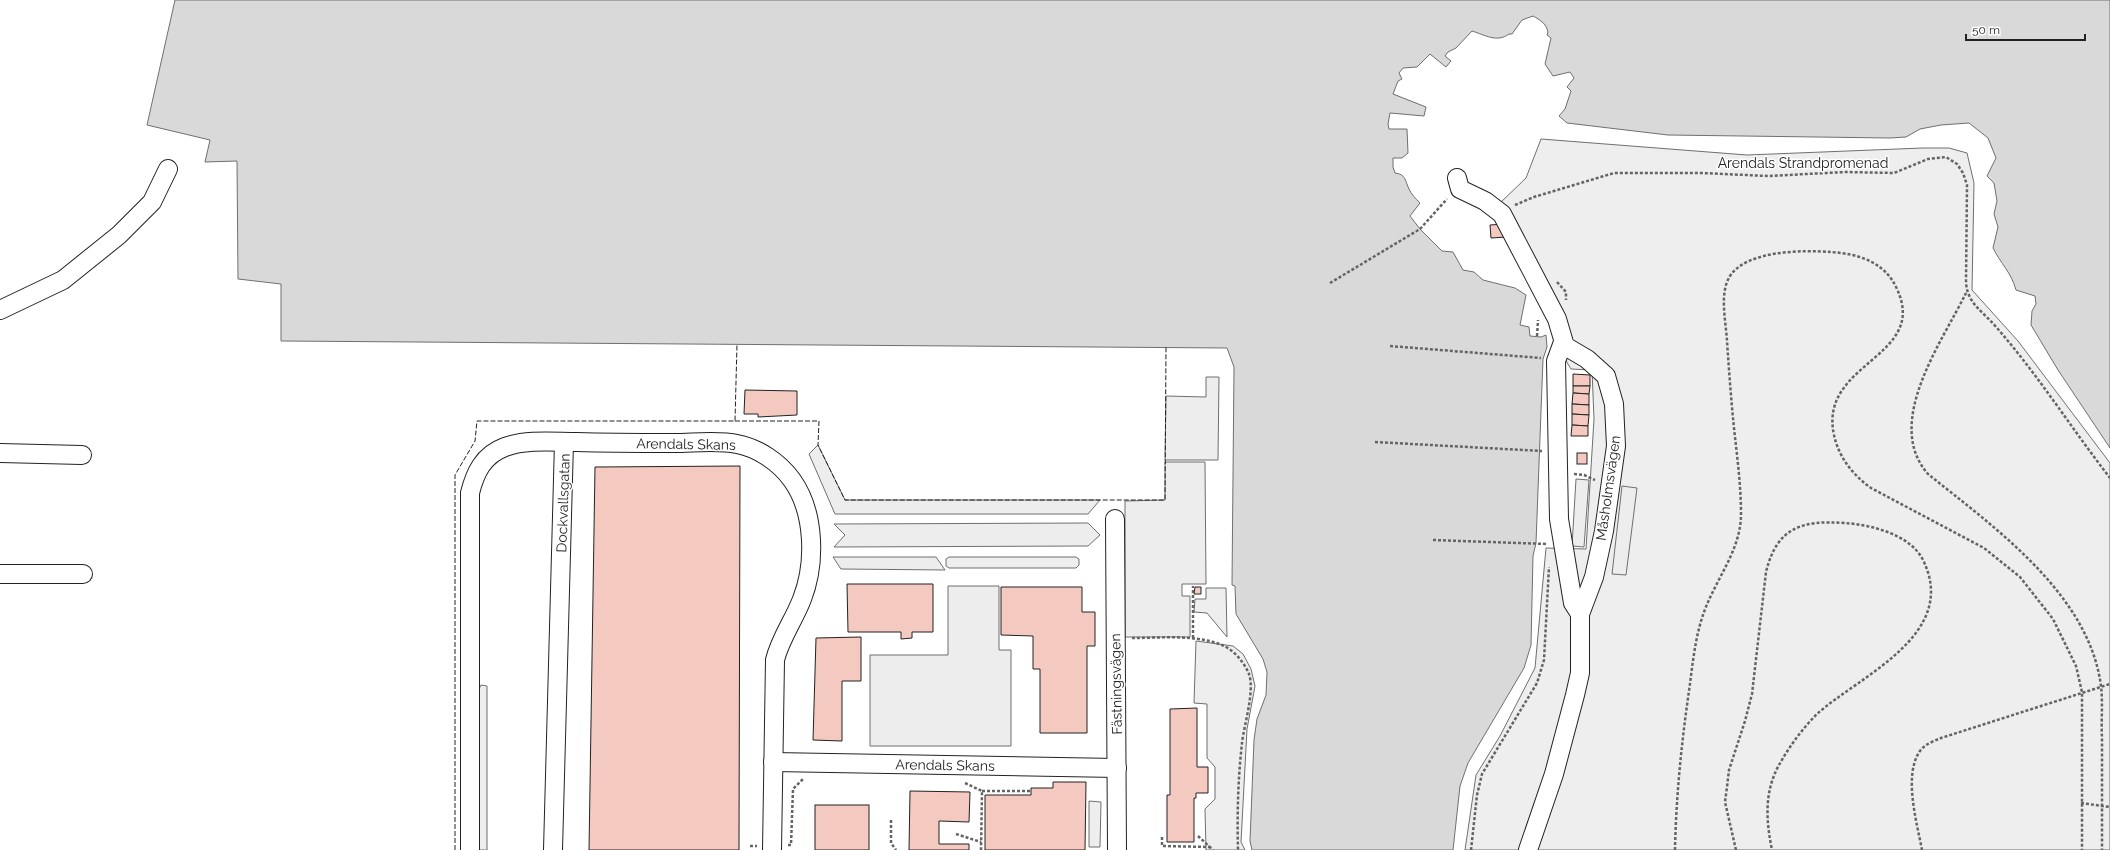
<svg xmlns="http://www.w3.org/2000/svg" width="2110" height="850" viewBox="0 0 2110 850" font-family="Raleway,sans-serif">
	<rect width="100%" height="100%" fill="#fff"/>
	<g fill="#eee" stroke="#6f6f6f">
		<polygon points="1541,139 1747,155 1923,148 1949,148 1967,153 1974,183 1972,290 2018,341 2110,463 2110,850 1465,850 1476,775 1500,736 1535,668 1546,548 1586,549 1594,419 1592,370 1571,369 1563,356 1571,341 1499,204 1526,178"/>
		<polygon points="949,557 1076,557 1079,559 1079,565 1076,568 949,568 946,566 946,559"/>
		<polygon points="1206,588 1226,588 1227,637 1207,613 1194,612 1195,599 1206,599"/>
		<polygon points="1196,641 1233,646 1243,654 1251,669 1255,686 1247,729 1241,842 1245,850 1206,850 1205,809 1215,799 1215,767 1207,758 1207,704 1194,703"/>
		<polygon points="481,685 487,686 487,850 479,850 479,689"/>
		<polygon points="1089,801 1101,802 1100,847 1089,847"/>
	</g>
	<g fill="#ededed" stroke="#6f6f6f">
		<polygon points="1206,377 1219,377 1218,460 1165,460 1166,396 1206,397"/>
		<polygon points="818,445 845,500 1100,500 1088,514 835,514 809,454"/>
		<polygon points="1165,462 1205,462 1206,584 1182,584 1182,596 1190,596 1190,637 1125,637 1125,501 1165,500"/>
		<polygon points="1576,479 1589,480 1584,547 1572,546"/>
		<polygon points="1622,486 1637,488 1626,575 1612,574"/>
		<polygon points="1088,523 1100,535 1088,546 834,547 845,535 834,524"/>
		<polygon points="833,557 936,557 945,570 841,569"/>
		<polygon points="948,586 999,586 999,650 1011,650 1011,746 870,746 870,655 948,655"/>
	</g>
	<path fill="#d9d9d9" stroke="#6f6f6f" d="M175 0H2110V448L2058 370 2031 325 2032 311 2036 304 2035 296 2016 290C2011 272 2001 264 1993 248L1998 227 1994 214 1997 201 1994 183 1987 176 1996 158 1988 138 1969 123 1941 125 1920 129 1906 137 1890 138 1668 135 1567 123 1559 116 1565 109 1571 91 1567 87 1574 78 1570 72 1553 76 1545 64 1551 38 1547 35 1548 32C1546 23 1540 20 1533 16L1522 20 1512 34H1509C1497 43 1485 35 1472 31L1456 48 1448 52 1445 56 1451 61 1446 67 1430 54 1417 67 1403 68 1399 73 1402 79 1398 81 1393 94 1426 107 1424 116 1390 113 1388 124 1389 129H1407L1408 153 1402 158H1393V167L1395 173C1406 174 1405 181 1409 189 1411 194 1416 199 1420 203L1410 216 1420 229 1442 251 1453 252 1463 270 1474 272 1483 280 1515 288 1526 295 1520 325 1529 327 1530 336 1541 337 1546 335 1547 347 1543 359 1536 543 1533 556 1531 645 1524 668 1468 763 1460 786 1453 850H1252L1250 841 1254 740 1257 719 1266 695 1267 672 1263 659 1236 614 1235 586 1232 585 1234 367 1227 348 281 341V284L238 279 237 161 205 162 210 140 147 125Z"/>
	<g fill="#f3c9c0" stroke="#222">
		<polygon points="1505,224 1506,237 1491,238 1490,225"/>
		<polygon points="1573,374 1590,375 1590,386 1573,386"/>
		<polygon points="1573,386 1590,386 1589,394 1573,393"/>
		<polygon points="745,390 797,391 797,415 758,417 758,414 744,414"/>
		<polygon points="1573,393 1589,394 1589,405 1572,404"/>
		<polygon points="1572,404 1589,405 1589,415 1572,414"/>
		<polygon points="1572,414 1589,415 1588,426 1572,425"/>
		<polygon points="1572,425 1588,426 1588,436 1571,436"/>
		<rect x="1577" y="453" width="10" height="11"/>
		<polygon points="740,466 739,850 589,850 595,467"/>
		<polygon points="847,584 933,584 933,632 912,632 912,638 901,639 901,632 848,632"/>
		<polygon points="1001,587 1082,587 1082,612 1095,612 1095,646 1087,646 1087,733 1040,733 1040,669 1033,669 1033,636 1001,635"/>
		<polygon points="1195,587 1201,587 1201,594 1194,594"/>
		<polygon points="861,637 861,681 842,681 842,741 813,740 816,638"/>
		<polygon points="1197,708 1197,767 1208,767 1208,793 1196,793 1196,798 1194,798 1194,842 1167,842 1167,795 1170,795 1170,709"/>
		<polygon points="1053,782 1086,782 1085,850 985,850 985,795 1031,795 1031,788 1053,788"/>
		<polygon points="910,791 970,792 969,822 939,821 939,844 969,844 969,850 909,850"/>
		<rect x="815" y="805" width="54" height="45"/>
	</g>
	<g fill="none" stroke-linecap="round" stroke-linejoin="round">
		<g stroke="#222" stroke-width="20">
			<g id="minor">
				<polyline points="1457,178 1460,189 1485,201 1502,214 1557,319 1565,346 1587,359 1606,376 1614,404 1616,446 1604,531 1594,577 1580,614 1580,673 1575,695 1554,774 1528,850"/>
				<polyline points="0,310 63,280 119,235 152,202 168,169"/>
				<polyline points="1563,342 1556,361 1559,519 1573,603 1580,614"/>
				<polyline points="0,453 82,455"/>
				<polyline points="1115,519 1117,850"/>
				<polyline points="0,574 83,574"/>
				<polyline points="773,762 1117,768"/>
				<path d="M470 850V493C475 473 483 455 505 447 527 439 554 442 577 442 609 443 641 443 674 443 693 443 719 440 737 444 758 448 779 462 792 480 815 512 816 563 802 599 794 620 780 639 775 660L772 850"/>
				<polyline points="553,850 564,442"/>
			</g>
		</g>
		<g stroke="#646464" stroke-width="2.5" stroke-dasharray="3 2" stroke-linecap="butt">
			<path d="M1515 205 1534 197 1614 173H1702L1768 176 1846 172 1894 173 1928 159 1946 157 1957 164 1963 173 1967 185 1966 282C1967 304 1984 312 1997 328 2038 375 2072 429 2110 478"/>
			<polyline points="1557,282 1566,292 1566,300"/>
			<polyline points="1330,283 1420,229 1447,199"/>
			<path d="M1966 293C1942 342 1883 423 1928 474 1995 528 2089 594 2101 686 2103 703 2101 721 2102 738 2102 775 2102 812 2102 850"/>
			<polyline points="1537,336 1538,320"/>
			<polyline points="1390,346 1541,358"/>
			<polyline points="1375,442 1542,451"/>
			<polyline points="1574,474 1584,475 1595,480"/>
			<polyline points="1433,540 1547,544"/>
			<path d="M1132 638C1161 638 1195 634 1222 645 1234 650 1244 662 1249 674 1255 691 1244 725 1242 743 1238 778 1237 815 1238 850"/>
			<polyline points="1193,638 1193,586"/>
			<polyline points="965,783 982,791 981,850"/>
			<polyline points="982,791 1030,791"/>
			<polyline points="2081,803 2110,807"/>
			<polyline points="891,820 891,843 896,850"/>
			<polyline points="956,834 981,842"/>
			<polyline points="1198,836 1213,850"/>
			<polyline points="1162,837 1162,846 1210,847"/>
			<polyline points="788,845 791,845 793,789 803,779"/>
			<polyline points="750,846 757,846"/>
			<polyline points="1471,850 1477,795 1482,774 1537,683 1544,660 1549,567"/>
			<path d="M1675 850C1676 799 1681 748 1688 698 1692 671 1694 643 1702 618 1713 582 1741 552 1741 514 1741 485 1737 456 1734 428 1731 399 1729 370 1727 341 1726 322 1719 293 1730 276 1747 250 1803 250 1831 252 1859 254 1885 262 1897 289 1929 358 1818 362 1834 435 1839 458 1853 475 1871 488L1984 548 2020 577 2053 619 2076 666 2082 692V850"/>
			<path d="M1736 850 1725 802 1727 787 1729 770 1745 721 1752 694 1766 572C1777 527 1802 520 1845 523 1871 525 1910 534 1923 560 1960 635 1859 676 1817 714 1802 729 1789 747 1779 765 1764 792 1766 821 1772 850"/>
			<path d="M1922 850C1917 823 1903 775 1920 751 1925 744 1934 741 1941 738L2110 684"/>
		</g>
		<use href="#minor" stroke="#fff" stroke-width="18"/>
		<g stroke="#222" stroke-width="1" stroke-dasharray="5 2" stroke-linecap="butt">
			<polyline points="735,421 819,421 818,445 845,500 1165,500 1166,347"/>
			<polyline points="455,850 455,475 475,441 477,421 735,421 737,344"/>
		</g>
	</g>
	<g text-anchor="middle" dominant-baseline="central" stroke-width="3" stroke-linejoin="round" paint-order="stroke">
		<g font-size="14" fill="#222" stroke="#fff">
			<text x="1803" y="163">Arendals Strandpromenad</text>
			<text transform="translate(686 444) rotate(1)">Arendals Skans</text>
			<text transform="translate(1608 488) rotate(-82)">Måsholmsvägen</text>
			<text transform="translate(563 503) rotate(-88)">Dockvallsgatan</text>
			<text transform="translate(1116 684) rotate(-91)">Fästningsvägen</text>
			<text transform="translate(945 765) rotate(1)">Arendals Skans</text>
		</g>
	</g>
	<path d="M1966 34v6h119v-6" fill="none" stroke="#222222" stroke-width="2"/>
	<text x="1972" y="34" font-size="12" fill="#222222" stroke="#ffffff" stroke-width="3" paint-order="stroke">50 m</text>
</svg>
